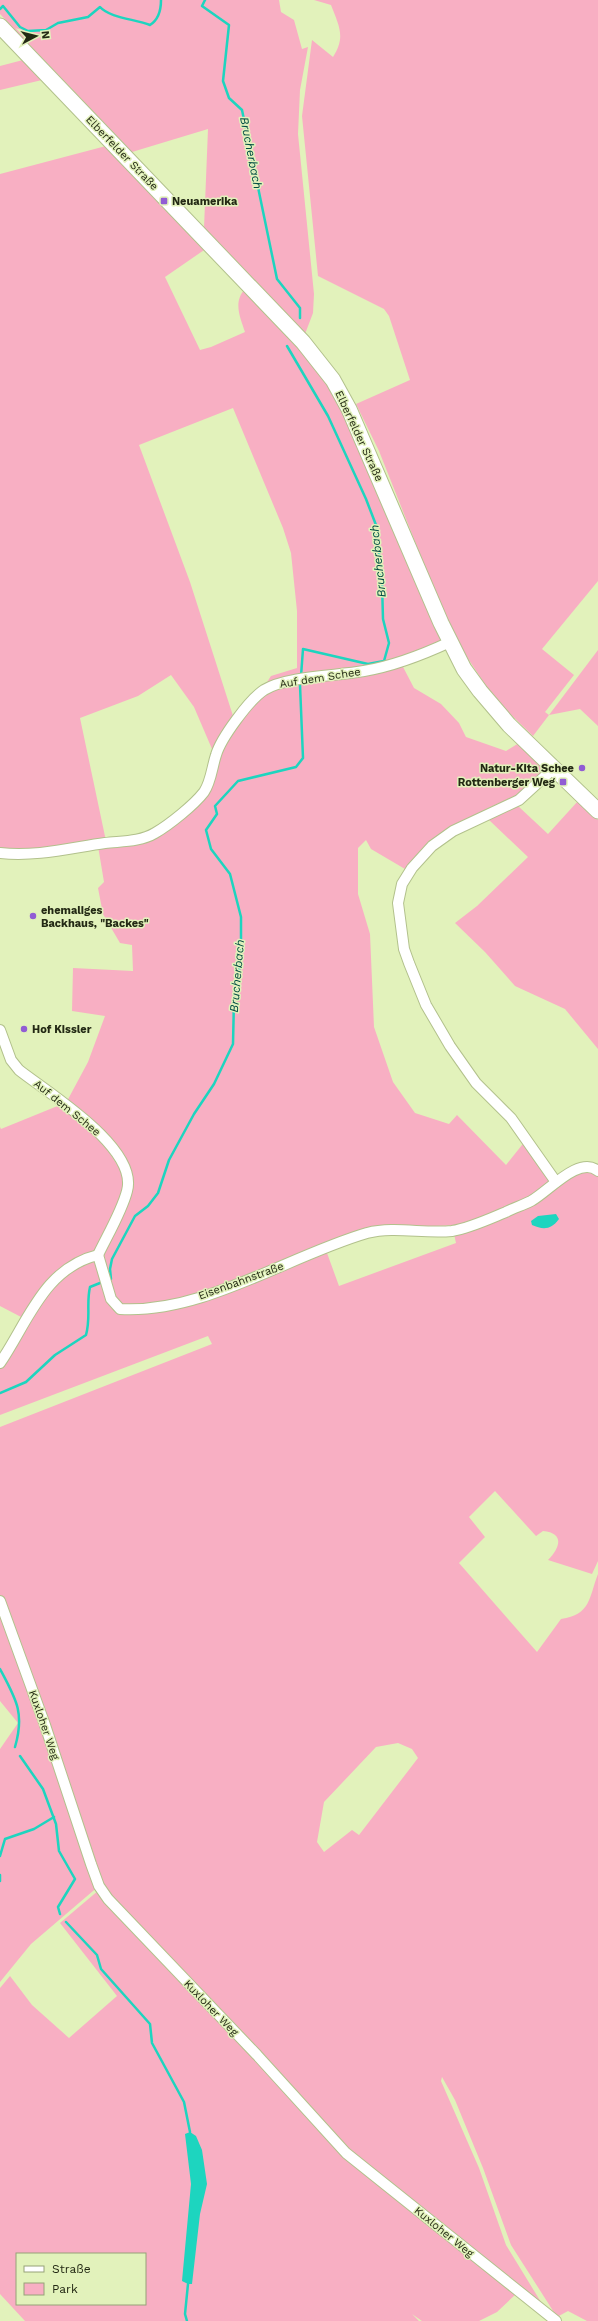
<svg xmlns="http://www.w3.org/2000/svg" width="598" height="2321" viewBox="0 0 598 2321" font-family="'Work Sans',sans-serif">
	<rect width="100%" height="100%" fill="#e2f2bb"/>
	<g fill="#f8afc3" fill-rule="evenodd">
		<polygon points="0,0 6,0 10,6 6,0 279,0 281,12 294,20 302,49 308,47 300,90 298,134 314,294 313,313 305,334 204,228 208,129 132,152 0,14"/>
		<path d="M314 0H598V581L542 649 574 675 545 712 549 715 598 650V726L580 709 549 715 533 736 494 698 461 648 445 617 379 451 356 404 410 380 389 316 384 309 318 276 302 116 312 40 333 57C346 37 339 26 331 5Z"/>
		<polygon points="23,60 42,80 0,90 0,66"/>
		<path d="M106 146 207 248 165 277 200 350 211 347 245 332C240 317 233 302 245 289L286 331 340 400 442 641 401 660 265 685 271 676 297 668V611L291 553 283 528 233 408 139 445 190 582 234 719 215 756 194 707 171 675 138 696 80 718 106 841 51 849 0 850V174Z"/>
		<path d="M402 665 414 688 441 704 459 723 466 737 506 751 519 743C528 751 545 762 540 774L516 796 490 807 444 832 405 869 371 849 366 840 358 848V894L370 934 374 1027 393 1082 415 1113 449 1124 457 1115 506 1165 526 1140 551 1181 529 1198 463 1225 382 1228 364 1231 283 1261 285 1270 327 1253 339 1286 456 1243 454 1234 530 1204 568 1177 584 1171 598 1174V1561L592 1574 548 1560C560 1548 565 1533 543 1531L536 1536 495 1491 469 1517 485 1537 459 1563 537 1652 561 1619C591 1615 589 1597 598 1574V2321H587L568 2311 557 2317 511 2245 483 2168 455 2100 442 2077 441 2081 479 2168 506 2245 544 2307 349 2153 108 1899 100 1885 31 1944 0 1982V1749L18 1723 0 1701V1427L212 1344 208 1336 0 1415V1367L45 1291 69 1269 87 1261H97C100 1273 102 1288 108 1299 122 1326 174 1307 196 1300L195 1294C179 1299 136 1313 121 1304 113 1299 109 1287 107 1278 105 1270 102 1260 103 1251 107 1224 134 1201 128 1171 122 1144 86 1119 66 1103L88 1062 105 1016 72 1011 73 968 133 971 132 945 120 943 103 914 98 888 104 882 98 846 145 843 192 809 213 779 220 753 228 738 248 711 264 695 277 687 357 677ZM398 1743 412 1749 418 1758 359 1835 352 1830 324 1852 317 1842 324 1802 376 1747Z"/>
		<polygon points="578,801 598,820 598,1049 565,1009 515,986 485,952 455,923 477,906 528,857 488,819 518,806 548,834"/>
		<polygon points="60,1105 99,1137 122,1172 124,1186 113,1215 96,1249 68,1264 23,1318 0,1306 0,1127 1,1129"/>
		<path d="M99 1890 344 2156 517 2293 497 2312 479 2321H422L412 2314 419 2321H25L0 2294V1988L10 1976 32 2005 69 2038 117 1996 60 1923ZM17 2254H145V2304H17Z"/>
	</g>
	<g fill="#1dd5bf">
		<path d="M556 1214 559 1219C551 1230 543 1230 532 1225L531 1221 538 1216Z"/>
		<polygon points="190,2132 196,2136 202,2150 207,2184 200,2214 192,2284 188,2284 182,2281 191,2184 185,2134"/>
	</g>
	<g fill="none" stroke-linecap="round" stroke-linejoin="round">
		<g stroke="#1dd5bf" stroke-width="2.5">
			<polyline points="205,0 202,6 229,25 223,81 229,98 242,110 277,279 300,308 300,318"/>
			<path d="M0 9 3 6 20 27 28 31 46 30 58 23 88 17 100 7C110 18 135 19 150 25 158 20 161 10 161 0"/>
			<polyline points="287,346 328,416 366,499 376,525 382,583 383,619 389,643 384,661 368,664 303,649 301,676"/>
			<polyline points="111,1279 110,1269 112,1259 135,1216 148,1206 158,1193 169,1160 194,1114 214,1084 233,1044 234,999 241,960 241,917 230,874 211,849 206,830 217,814 215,806 238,781 296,767 303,758 300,685"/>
			<path d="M0 1393 26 1382 55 1355 86 1335C91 1317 86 1304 90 1287L100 1283"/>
			<path d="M0 1669C16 1699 25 1713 15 1747"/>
			<polyline points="20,1756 43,1789 56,1824 59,1851 75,1879 58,1907 60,1914"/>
			<polyline points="0,1856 5,1839 34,1829 54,1817"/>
			<polyline points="0,1875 0,1881"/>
			<polyline points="66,1922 97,1955 101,1969 150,2024 152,2043 184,2102 190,2132"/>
			<polyline points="187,2321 185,2314 188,2284"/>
		</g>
		<g stroke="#b2c18c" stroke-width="12">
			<g id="street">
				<polyline points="554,768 519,800 453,831 432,846 412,868 402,884 398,903 404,949 409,963 426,1005 450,1046 476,1083 511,1118 556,1182"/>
				<path d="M0 853C36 857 70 848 105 843 121 841 140 842 155 833 169 825 194 805 204 792 211 782 212 767 216 755 221 738 249 700 264 690 287 676 336 676 364 671 394 666 422 655 450 642"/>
				<path d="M0 1030 11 1060 19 1070C48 1093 139 1148 127 1191 122 1211 107 1236 98 1255"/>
				<path d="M98 1255 111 1299 120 1309C203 1314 288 1256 367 1233 395 1226 424 1234 452 1231 470 1228 489 1219 506 1212 514 1208 523 1205 531 1201 548 1192 579 1155 598 1171"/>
				<path d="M0 1363C28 1322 44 1268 98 1255"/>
				<polyline points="0,1601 45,1725 91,1864 99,1886 108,1899 257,2055 346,2153 556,2321"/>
			</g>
		</g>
		<g stroke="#b2c18c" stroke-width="17">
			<polyline id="secondary" points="0,26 303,342 333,380 349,409 441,623 464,669 480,691 509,725 598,811"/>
		</g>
		<use href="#street" stroke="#fff" stroke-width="10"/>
		<use href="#secondary" stroke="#fff" stroke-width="15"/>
	</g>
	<g fill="#915cd4" stroke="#e2f2bb" stroke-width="1.5">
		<rect x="160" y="197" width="8" height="8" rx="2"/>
		<circle cx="582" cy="768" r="4"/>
		<rect x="559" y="778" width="8" height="8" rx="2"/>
		<circle cx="33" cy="916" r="4"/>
		<circle cx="24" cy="1029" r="4"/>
	</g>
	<g text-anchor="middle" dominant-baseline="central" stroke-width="3" stroke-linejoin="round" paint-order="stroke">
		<g font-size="11" fill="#232914" stroke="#e2f2bb">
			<text transform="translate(122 153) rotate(46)">Elberfelder Straße</text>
			<text transform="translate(359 436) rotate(65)">Elberfelder Straße</text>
			<text transform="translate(320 678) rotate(-9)">Auf dem Schee</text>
			<text transform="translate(67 1108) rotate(39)">Auf dem Schee</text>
			<text transform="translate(241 1281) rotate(-20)">Eisenbahnstraße</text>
			<text transform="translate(44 1725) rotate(71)">Kuxloher Weg</text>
			<text transform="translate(211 2008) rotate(46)">Kuxloher Weg</text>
			<text transform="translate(444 2232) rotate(39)">Kuxloher Weg</text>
		</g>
		<g font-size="11" font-weight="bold" fill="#232914" stroke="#e2f2bb" text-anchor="start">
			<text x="172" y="201">Neuamerika</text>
			<text x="574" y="768" text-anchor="end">Natur-Kita Schee</text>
			<text x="555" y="782" text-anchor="end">Rottenberger Weg</text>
			<text x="41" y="910">ehemaliges<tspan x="41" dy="13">Backhaus, "Backes"</tspan></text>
			<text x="32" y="1029">Hof Kissler</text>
		</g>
		<g font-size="12" font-style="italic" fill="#034d44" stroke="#e2f2bb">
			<text transform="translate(251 153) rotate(79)">Brucherbach</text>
			<text transform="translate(378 561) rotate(-96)">Brucherbach</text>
			<text transform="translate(237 976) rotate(-85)">Brucherbach</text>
		</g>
	</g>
	<rect x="16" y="2253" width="130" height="52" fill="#e2f2bb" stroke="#96a278"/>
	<rect x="24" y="2266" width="20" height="6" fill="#ffffff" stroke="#96a278"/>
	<text x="52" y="2273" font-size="12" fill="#232914">Straße</text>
	<rect x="24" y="2283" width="20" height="12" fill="#f8afc3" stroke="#96a278"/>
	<text x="52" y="2293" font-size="12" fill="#232914">Park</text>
	<g transform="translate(36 36) rotate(83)" stroke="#e2f2bb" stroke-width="3" paint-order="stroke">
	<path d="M0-3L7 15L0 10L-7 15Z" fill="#232914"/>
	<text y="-6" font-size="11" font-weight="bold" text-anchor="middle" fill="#232914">N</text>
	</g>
</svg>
